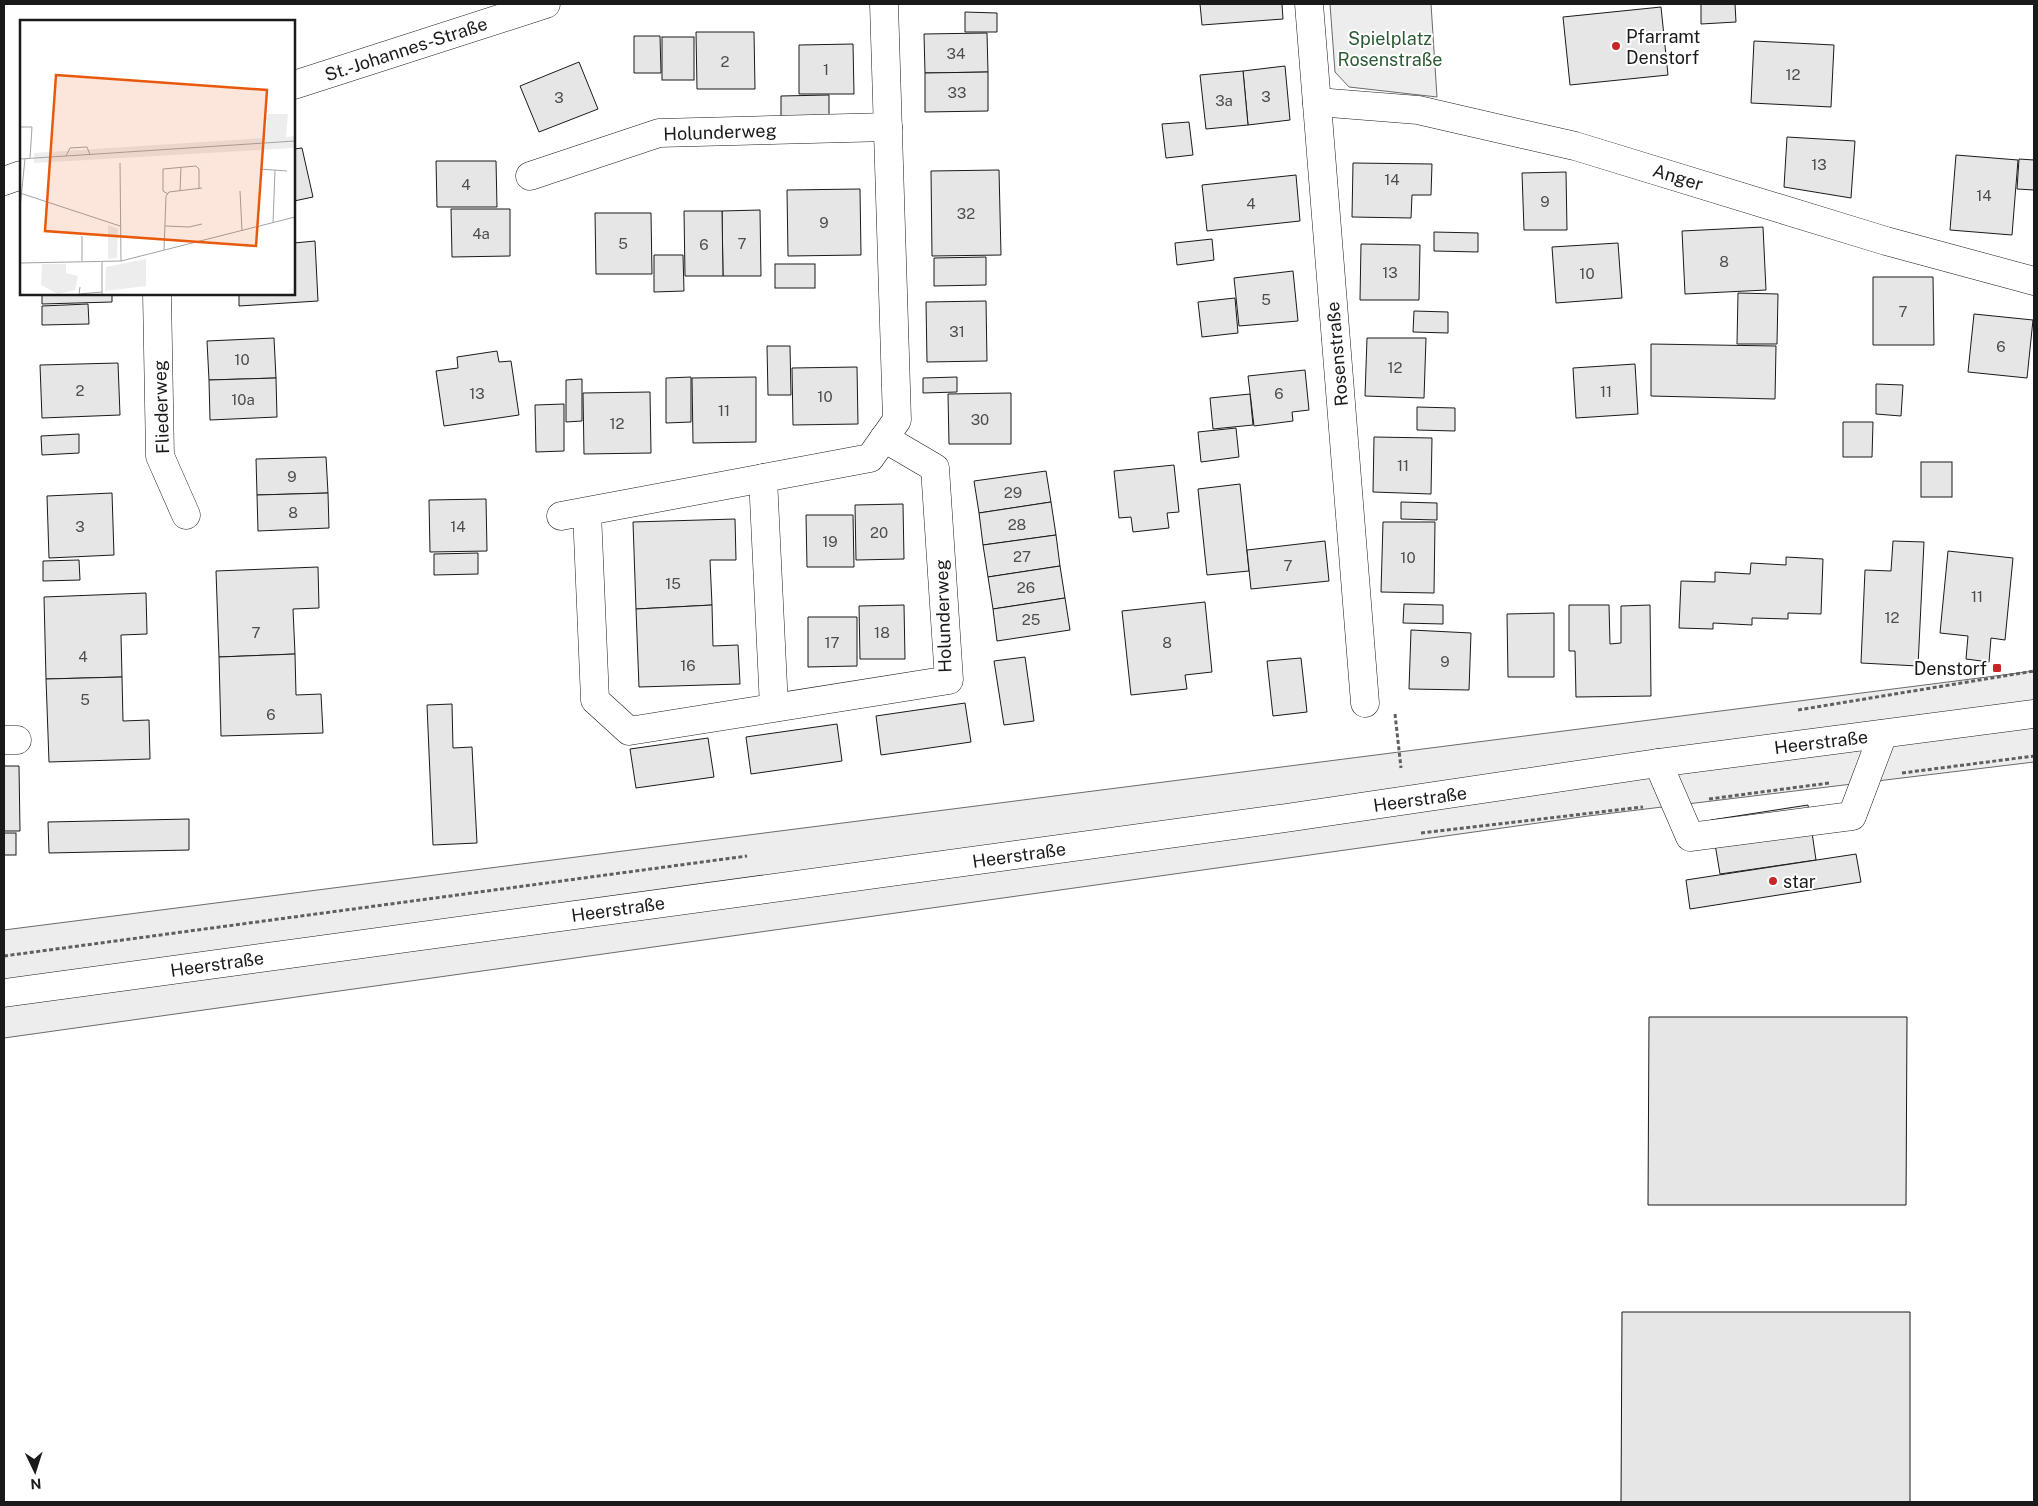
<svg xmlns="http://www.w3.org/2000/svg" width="2038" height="1506" viewBox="0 0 2038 1506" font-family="'Public Sans',sans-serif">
	<rect width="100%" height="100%" fill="#fff"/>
	<g fill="#ededed" stroke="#6a6a6a">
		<polygon points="1330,4 1431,4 1437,97 1349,87 1335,72"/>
		<polygon points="2034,671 2034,762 1588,816 4,1038 4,930"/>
	</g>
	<g fill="#e6e6e6" stroke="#1a1a1a">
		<polygon points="1200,4 1282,4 1283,19 1202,25"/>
		<polygon points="1701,4 1735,4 1736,22 1701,24"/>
		<polygon points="1661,7 1668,75 1570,85 1563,17"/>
		<polygon points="965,12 997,13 997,32 965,32"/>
		<polygon points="696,32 754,32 755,89 697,89"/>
		<polygon points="987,33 988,72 925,73 924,34"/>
		<polygon points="634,36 660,36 661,73 634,73"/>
		<rect x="662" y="37" width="32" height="43"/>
		<polygon points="1754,41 1834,45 1831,107 1751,103"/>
		<polygon points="853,44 854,94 799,94 799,45"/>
		<polygon points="579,62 598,109 539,132 520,86"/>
		<polygon points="1285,66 1290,120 1248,125 1243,71"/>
		<polygon points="1243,71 1248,125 1206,129 1200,75"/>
		<polygon points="988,72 988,111 925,112 925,73"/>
		<polygon points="829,95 829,117 781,118 781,96"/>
		<polygon points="1189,122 1193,155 1166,158 1162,124"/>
		<polygon points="1787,137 1855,141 1851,198 1784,187"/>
		<polygon points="302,148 313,197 294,201 294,149"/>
		<polygon points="1956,155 2018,160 2012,235 1950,230"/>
		<polygon points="2019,159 2034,160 2034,190 2017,189"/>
		<polygon points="436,161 496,161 497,207 437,207"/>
		<polygon points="1353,163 1432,164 1431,195 1412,195 1411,218 1352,217"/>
		<polygon points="999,170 1001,255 932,256 931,171"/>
		<polygon points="1566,172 1567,230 1524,230 1522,173"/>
		<polygon points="1296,175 1300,221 1207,231 1202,185"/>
		<polygon points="860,189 861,255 788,256 787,190"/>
		<polygon points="451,209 510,209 510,256 452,257"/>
		<polygon points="760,210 761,276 723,276 722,211"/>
		<polygon points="684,211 722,211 723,276 685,276"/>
		<polygon points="595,213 651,213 652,274 596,274"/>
		<polygon points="1763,227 1766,290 1685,294 1682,231"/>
		<polygon points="1434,232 1478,233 1478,252 1434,251"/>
		<polygon points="1212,239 1214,260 1177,265 1175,243"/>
		<polygon points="315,241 318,301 239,306 239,294 294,294 294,243"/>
		<polygon points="1618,243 1622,298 1556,303 1552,247"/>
		<polygon points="1361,244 1420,245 1419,300 1360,300"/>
		<polygon points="654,255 683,255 684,291 654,292"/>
		<polygon points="986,257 986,285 934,286 934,258"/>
		<rect x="775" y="264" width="40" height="24"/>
		<polygon points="1293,271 1298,321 1239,326 1234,278"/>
		<polygon points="1873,277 1933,277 1934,345 1873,345"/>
		<polygon points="1738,293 1778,294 1777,344 1737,344"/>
		<polygon points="42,294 112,294 112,302 42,304"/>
		<polygon points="1235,298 1238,333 1202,337 1198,302"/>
		<polygon points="986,301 987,361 927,362 926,302"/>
		<polygon points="88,304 89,324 42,325 42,306"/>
		<polygon points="1414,311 1448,312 1448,333 1413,332"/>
		<polygon points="1974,314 2033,320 2027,378 1968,372"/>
		<polygon points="274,338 276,378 209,380 207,341"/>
		<polygon points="1367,338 1426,338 1424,398 1365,396"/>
		<polygon points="1651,344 1776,346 1775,399 1651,396"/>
		<polygon points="767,346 790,346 791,395 768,395"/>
		<polygon points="497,351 499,362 511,361 519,415 444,426 436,371 458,368 457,357"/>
		<polygon points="118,363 120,415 42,418 40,365"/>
		<polygon points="1635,364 1638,414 1576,418 1573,368"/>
		<polygon points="857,367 858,424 793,425 792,368"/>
		<polygon points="1305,370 1309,410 1292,412 1293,421 1254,426 1248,376"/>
		<polygon points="691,377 691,422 666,423 666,378"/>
		<polygon points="756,377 756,442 693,443 692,378"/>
		<polygon points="957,377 957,392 923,393 923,378"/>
		<polygon points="276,378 277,417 210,420 209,380"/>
		<polygon points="582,379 582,421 566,422 566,380"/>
		<polygon points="1876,384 1903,385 1901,416 1876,414"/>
		<polygon points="650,392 651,453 584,454 583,393"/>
		<polygon points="1011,393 1011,444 949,444 948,394"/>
		<polygon points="1250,394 1253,425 1213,429 1210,398"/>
		<polygon points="564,404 564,451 536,452 535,405"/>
		<polygon points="1417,407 1455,408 1455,431 1417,430"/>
		<polygon points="1843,422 1873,422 1872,457 1843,457"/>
		<polygon points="1236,428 1239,457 1201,462 1198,432"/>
		<polygon points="79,434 79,453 42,455 41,436"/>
		<polygon points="1374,437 1432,438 1431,494 1373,492"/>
		<polygon points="326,457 328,493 257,495 256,459"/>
		<rect x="1921" y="462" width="31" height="35"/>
		<polygon points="1174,465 1179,512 1167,513 1169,528 1133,532 1131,517 1119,518 1114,471"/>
		<polygon points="1046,471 1051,502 979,513 974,481"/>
		<polygon points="1240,484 1249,571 1207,575 1198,489"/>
		<polygon points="112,493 114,555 49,558 47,496"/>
		<polygon points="328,493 329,528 258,531 257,495"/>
		<polygon points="486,499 487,551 430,552 429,500"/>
		<polygon points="1051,502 1056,535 983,545 979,513"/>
		<polygon points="1401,502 1437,503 1437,520 1401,519"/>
		<polygon points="903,504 904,559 856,560 855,505"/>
		<polygon points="806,515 853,515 854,567 807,567"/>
		<polygon points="735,519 736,560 710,560 712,605 636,609 633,522"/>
		<polygon points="1383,522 1435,522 1434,593 1381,592"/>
		<polygon points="1056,535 1060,566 988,577 983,545"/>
		<polygon points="1325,541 1329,581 1251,589 1247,550"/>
		<polygon points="1893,541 1924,542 1918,666 1861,663 1865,570 1891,571"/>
		<polygon points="1948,551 2013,558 2005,640 1991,638 1989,662 1966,659 1968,636 1940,633"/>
		<polygon points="478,553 478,574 434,575 434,554"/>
		<polygon points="1786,557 1823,559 1821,614 1788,613 1788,619 1752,618 1752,625 1713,623 1713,629 1679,628 1681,581 1715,582 1715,572 1750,574 1751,563 1786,565"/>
		<polygon points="79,560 80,580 43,581 43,561"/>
		<polygon points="1060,566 1065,598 993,609 988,577"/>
		<polygon points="318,567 319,608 293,609 295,654 219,657 216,571"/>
		<polygon points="146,593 147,634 121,635 122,677 46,679 44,597"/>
		<polygon points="1065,598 1070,630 997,641 993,609"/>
		<polygon points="1205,602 1212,672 1185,675 1187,689 1131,695 1122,611"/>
		<polygon points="1404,604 1443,605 1443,624 1403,623"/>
		<polygon points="712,605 713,646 738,645 740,684 639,687 636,609"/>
		<polygon points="904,605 905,659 860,659 859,606"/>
		<polygon points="1569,605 1609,605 1610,644 1621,643 1621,606 1650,605 1651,696 1576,697 1575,651 1569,651"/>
		<polygon points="1554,613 1554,677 1508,677 1507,614"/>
		<polygon points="808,617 857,617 857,666 808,667"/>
		<polygon points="1411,630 1471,633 1469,690 1409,689"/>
		<polygon points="295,654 296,695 321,694 323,733 221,736 219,657"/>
		<polygon points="1025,657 1034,721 1004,725 994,661"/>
		<polygon points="1301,658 1307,712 1273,716 1267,661"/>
		<polygon points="122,677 123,721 149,720 150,759 49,762 46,679"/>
		<polygon points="965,703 971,742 881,755 876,716"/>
		<polygon points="452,704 453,748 472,747 477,843 433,845 427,705"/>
		<polygon points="837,724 842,761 751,774 746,737"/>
		<polygon points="708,738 714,777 636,788 630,749"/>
		<polygon points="4,766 19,766 20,831 4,831"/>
		<polygon points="1808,805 1816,860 1720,874 1711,820"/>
		<polygon points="189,819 189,850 49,853 48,822"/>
		<rect x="4" y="833" width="12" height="22"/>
		<polygon points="1856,854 1861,882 1690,909 1686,880"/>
		<polygon points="1649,1017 1907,1017 1906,1205 1648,1205"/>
		<polygon points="1622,1312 1910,1312 1910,1502 1621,1502"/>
	</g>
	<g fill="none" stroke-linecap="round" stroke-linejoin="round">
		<g stroke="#1a1a1a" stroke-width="29">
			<g id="minor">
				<polyline points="1309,4 1365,703"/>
				<polyline points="294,85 546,4"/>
				<polyline points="1317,102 1418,110 1575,146 1886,241 2034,281"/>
				<polyline points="530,176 659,133 888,127"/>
				<polyline points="4,181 21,175"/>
				<polyline points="157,294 160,456 186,515"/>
				<polyline points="763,478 774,707"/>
				<polyline points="587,512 595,700 629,731 949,680 935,468 884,438"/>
				<polyline points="561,516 870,458 897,420 884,4"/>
				<polyline points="4,740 17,740"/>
				<polyline points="1658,763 1690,837 1852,816 1883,734"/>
			</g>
		</g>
		<g stroke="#1a1a1a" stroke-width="29">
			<polyline id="major" points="4,993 1286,818 1658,763 2034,714"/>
		</g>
		<g stroke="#5f5f5f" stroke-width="3" stroke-dasharray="4 2.5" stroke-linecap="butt">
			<polyline points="1798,710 2034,671"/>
			<polyline points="1395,714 1401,768"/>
			<polyline points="1902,773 2034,756"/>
			<polyline points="1709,799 1829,783"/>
			<polyline points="1421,833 1643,807"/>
			<polyline points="4,956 747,856"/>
		</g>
		<use href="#minor" stroke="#fff" stroke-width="28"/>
		<use href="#major" stroke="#fff" stroke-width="28"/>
	</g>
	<g fill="#c62828" stroke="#fff" stroke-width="2">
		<circle cx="1616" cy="46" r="5"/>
		<rect x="1992" y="663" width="10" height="10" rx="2.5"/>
		<circle cx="1773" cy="881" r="5"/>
	</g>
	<g text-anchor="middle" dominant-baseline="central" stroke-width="4" stroke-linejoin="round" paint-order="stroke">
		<g font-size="15" fill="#4d4d4d">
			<text x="956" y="53">34</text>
			<text x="725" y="61">2</text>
			<text x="826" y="69">1</text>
			<text x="1793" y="74">12</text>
			<text x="957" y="92">33</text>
			<text x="1266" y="96">3</text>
			<text x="559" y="97">3</text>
			<text x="1224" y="100">3a</text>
			<text x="1819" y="164">13</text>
			<text x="1392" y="179">14</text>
			<text x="466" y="184">4</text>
			<text x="1984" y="195">14</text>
			<text x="1545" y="201">9</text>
			<text x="1251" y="203">4</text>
			<text x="966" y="213">32</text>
			<text x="824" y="222">9</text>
			<text x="481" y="233">4a</text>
			<text x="623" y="243">5</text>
			<text x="742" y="243">7</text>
			<text x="704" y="244">6</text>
			<text x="1724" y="261">8</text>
			<text x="1390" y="272">13</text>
			<text x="1587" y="273">10</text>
			<text x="1266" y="299">5</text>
			<text x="1903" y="311">7</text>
			<text x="957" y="331">31</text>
			<text x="2001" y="346">6</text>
			<text x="242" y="359">10</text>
			<text x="1395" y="367">12</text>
			<text x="80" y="390">2</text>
			<text x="1606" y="391">11</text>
			<text x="477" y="393">13</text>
			<text x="1279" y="393">6</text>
			<text x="825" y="396">10</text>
			<text x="243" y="399">10a</text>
			<text x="724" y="410">11</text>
			<text x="980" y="419">30</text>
			<text x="617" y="423">12</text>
			<text x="1403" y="465">11</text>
			<text x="292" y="476">9</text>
			<text x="1013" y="492">29</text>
			<text x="293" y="512">8</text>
			<text x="1017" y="524">28</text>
			<text x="80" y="526">3</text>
			<text x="458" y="526">14</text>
			<text x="879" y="532">20</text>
			<text x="830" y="541">19</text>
			<text x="1022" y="556">27</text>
			<text x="1408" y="557">10</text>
			<text x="1288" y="565">7</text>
			<text x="673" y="583">15</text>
			<text x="1026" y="587">26</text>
			<text x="1977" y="596">11</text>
			<text x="1892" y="617">12</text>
			<text x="1031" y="619">25</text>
			<text x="256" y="632">7</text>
			<text x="882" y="632">18</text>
			<text x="832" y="642">17</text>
			<text x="1167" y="642">8</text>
			<text x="83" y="656">4</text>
			<text x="1445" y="661">9</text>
			<text x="688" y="665">16</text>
			<text x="85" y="699">5</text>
			<text x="271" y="714">6</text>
		</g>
		<g font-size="18" fill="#1a1a1a" stroke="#fff" text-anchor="start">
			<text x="1626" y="36">Pfarramt<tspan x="1626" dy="21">Denstorf</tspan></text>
			<text x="1987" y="668" text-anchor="end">Denstorf</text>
			<text x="1783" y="881">star</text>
		</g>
		<g font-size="18" fill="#2b5a34" stroke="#fff">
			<text x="1390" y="38">Spielplatz<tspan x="1390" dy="21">Rosenstraße</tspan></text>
		</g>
		<g font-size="18" fill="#1a1a1a" stroke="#fff">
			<text transform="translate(406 49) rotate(-18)">St.-Johannes-Straße</text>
			<text transform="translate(720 132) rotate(-2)">Holunderweg</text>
			<text transform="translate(1678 177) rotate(17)">Anger</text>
			<text transform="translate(1337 354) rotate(-95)">Rosenstraße</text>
			<text transform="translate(161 407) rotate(-92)">Fliederweg</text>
			<text transform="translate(943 616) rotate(-92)">Holunderweg</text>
			<text transform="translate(1821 742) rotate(-7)">Heerstraße</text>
			<text transform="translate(1420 799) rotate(-8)">Heerstraße</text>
			<text transform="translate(1019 855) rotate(-8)">Heerstraße</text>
			<text transform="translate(618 909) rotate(-8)">Heerstraße</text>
			<text transform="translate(217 964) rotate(-8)">Heerstraße</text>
		</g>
	</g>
	<g transform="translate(20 20)">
		<rect width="275" height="275" fill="#fff"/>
		<path d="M248 94H268L266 117 275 116V128L14 143V133L245 118ZM88 205 98 209 97 238 88 239ZM126 239V266L85 271 86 247ZM22 244H46V253L58 256 55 270 38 274 21 265Z" fill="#ededed"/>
		<path fill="none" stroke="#a3a3a3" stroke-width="1" d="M0 107H12L10 138M46 136 50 128 67 127 70 135M0 139 275 121M100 143 101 241M240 149 267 151M160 171 161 147M220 171 222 211M0 173 100 206M148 174 143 171V149L176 146 179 149V169M0 188 5 139M253 203 255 150M145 206 169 207 182 204M144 230 146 176 149 172 182 168M62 241V216M0 243 101 241 275 197M60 267 59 274 82 272M82 275V242"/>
		<path fill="#e8590c" fill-opacity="0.15" stroke="#e8590c" stroke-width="2.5" d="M36 55 247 70 236 226 25 211Z"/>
		<rect width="275" height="275" fill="none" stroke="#1a1a1a" stroke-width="2.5"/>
	</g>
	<rect width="2038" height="1506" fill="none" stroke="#1a1a1a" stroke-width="10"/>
	<g transform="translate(35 1471) rotate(176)" stroke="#ffffff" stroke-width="4" paint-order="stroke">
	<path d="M0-4L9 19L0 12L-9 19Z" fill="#1a1a1a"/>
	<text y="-8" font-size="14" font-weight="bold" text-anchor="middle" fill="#1a1a1a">N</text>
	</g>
</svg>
